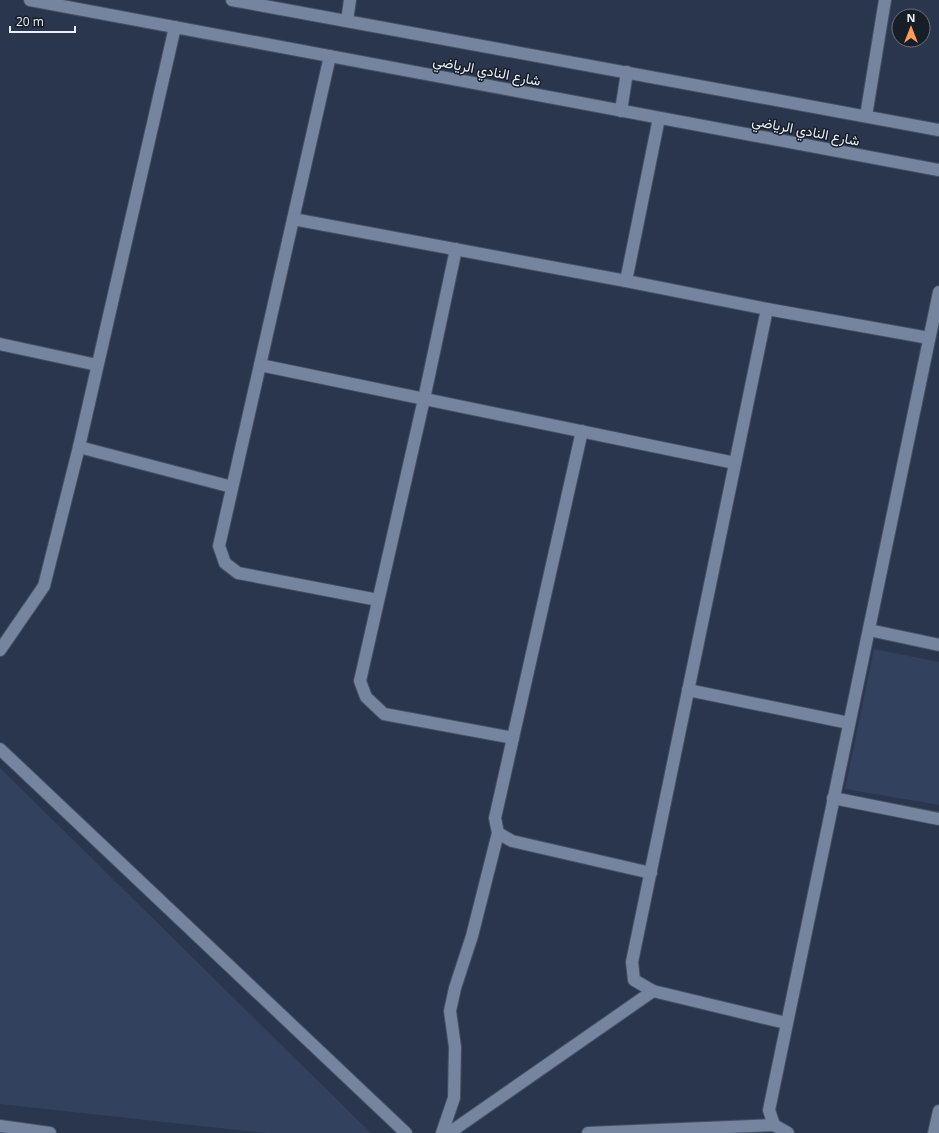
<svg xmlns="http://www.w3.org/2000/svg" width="939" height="1133" viewBox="0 0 939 1133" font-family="'Open Sans',Vazirmatn,sans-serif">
	<rect width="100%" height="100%" fill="#2a364d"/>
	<g fill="#32415d">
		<polygon points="874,649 939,662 939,805 845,789"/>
		<polygon points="0,768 371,1133 266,1133 0,1104"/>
	</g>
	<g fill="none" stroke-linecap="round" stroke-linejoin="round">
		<g stroke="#465062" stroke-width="14">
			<g id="street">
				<polyline points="347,21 350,0"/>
				<polyline points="330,56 219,546 225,563 238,573 378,600"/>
				<polyline points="866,116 885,0"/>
				<polyline points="293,219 626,281 767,309 929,338"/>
				<polyline points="456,249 424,399 360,681 366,697 384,714 513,738"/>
				<polyline points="626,281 659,118"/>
				<polyline points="767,309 632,962 634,980 653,991 786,1023"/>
				<polyline points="0,344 97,365"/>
				<polyline points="260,365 735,463"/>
				<polyline points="79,447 232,487"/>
				<polyline points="869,630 939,645"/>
				<polyline points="0,650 44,586 79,447 175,27"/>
				<polyline points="688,690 849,723"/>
				<polyline points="0,749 406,1133"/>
				<polyline points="833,798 939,819"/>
				<polyline points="498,833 512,841 651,873"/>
				<polyline points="774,1125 769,1110 939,292"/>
				<polyline points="0,1126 50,1133"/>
				<polyline points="442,1133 454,1098 455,1047 450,1011 455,988 472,936 498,833 495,818 582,431"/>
				<polyline points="449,1133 653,991"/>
				<polyline points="588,1133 774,1125 788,1133"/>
				<polyline points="934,1133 939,1111"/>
			</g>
		</g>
		<g stroke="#465062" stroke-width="14">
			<g id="secondary">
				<polyline points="30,0 939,170"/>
				<polyline points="232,0 939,130"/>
				<polyline points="621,111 627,72"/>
			</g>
		</g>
		<use href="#street" stroke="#75849f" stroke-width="12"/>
		<use href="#secondary" stroke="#75849f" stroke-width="12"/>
	</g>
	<g text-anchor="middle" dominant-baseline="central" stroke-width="3" stroke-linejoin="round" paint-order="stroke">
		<g font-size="14" fill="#e9f0fc" stroke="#181e28">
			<text transform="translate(487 70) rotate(11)">شارع النادي الرياضي</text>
			<text transform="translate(806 130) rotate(11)">شارع النادي الرياضي</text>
		</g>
	</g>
	<g transform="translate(911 28)"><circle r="19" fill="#181e28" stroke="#6c727d"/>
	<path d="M0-3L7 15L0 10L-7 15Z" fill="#ff9b5a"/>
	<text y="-6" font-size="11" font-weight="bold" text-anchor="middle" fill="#e9f0fc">N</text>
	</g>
	<path d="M10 26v6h65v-6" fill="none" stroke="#e9f0fc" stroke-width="2"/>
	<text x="16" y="26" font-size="12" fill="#e9f0fc" stroke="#181e28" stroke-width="3" paint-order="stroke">20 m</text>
</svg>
